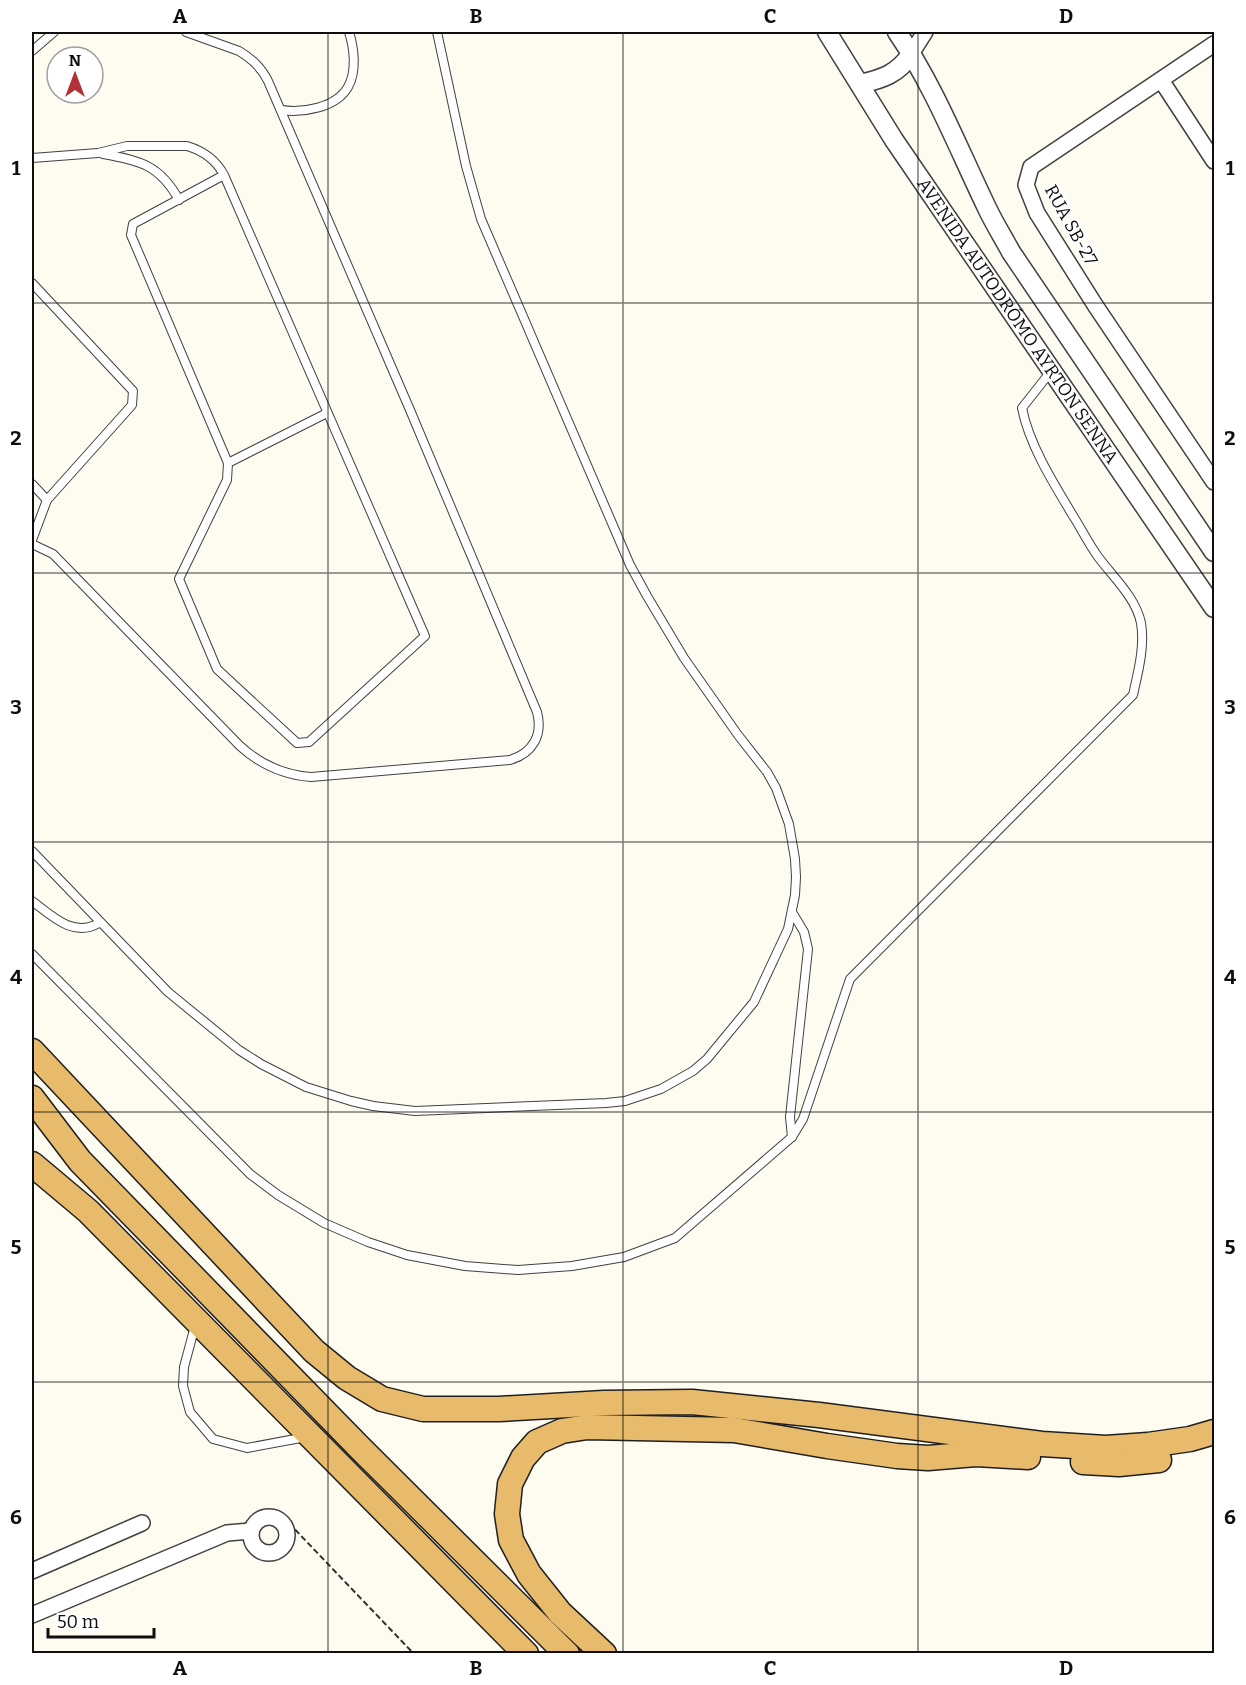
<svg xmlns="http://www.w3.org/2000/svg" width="1246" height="1685" viewBox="0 0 1246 1685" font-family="Bitter,serif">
	<rect width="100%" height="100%" fill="#fefbf1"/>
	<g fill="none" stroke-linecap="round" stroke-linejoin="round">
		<g stroke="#414141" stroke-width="10">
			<g id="service">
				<polyline points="32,51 54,32"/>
				<path d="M281 110C303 113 336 108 348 87 357 71 354 48 349 32"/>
				<path d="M103 154C139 160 160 165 179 200"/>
				<path d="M32 158 98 153 127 146H187C204 151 216 160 224 175L425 636 309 742 297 743 217 669 179 579 227 480 228 463 131 235 133 224 224 175"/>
				<polyline points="32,283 133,391 132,405 47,500"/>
				<polyline points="228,463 327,413"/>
				<polyline points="32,484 47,500 32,540"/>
				<path d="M32 544 53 554 240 746C261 765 283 775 311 777L510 760C533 753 543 735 537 712L410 410 268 81C261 67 252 59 239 51L186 32"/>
				<polyline points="32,851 168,992 239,1050 261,1064 306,1087 351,1101 373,1106 415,1111 606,1103 625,1101 661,1089 693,1071 707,1059 754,1002 788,929 795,895 796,877 795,859 789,824 776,788 767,772 738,735 684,658 647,596 630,565 481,219 466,166 437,32"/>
				<path d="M32 901C52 916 73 938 99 923"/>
				<path d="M32 954 250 1174 278 1195 324 1223 368 1242 407 1255 465 1266 518 1270 572 1266 624 1257 675 1238 792 1137 803 1119 850 979 1133 695C1138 672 1145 647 1141 623 1136 598 1114 578 1099 558 1090 546 1083 532 1075 519 1055 486 1029 445 1022 408L1052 370"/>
				<polyline points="792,1137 790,1117 808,949 804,932 792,912"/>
				<polyline points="195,1326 184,1367 183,1386 190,1412 213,1439 247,1448 306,1437"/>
			</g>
		</g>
		<g stroke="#414141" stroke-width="18">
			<g id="minor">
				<polyline points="1214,44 1031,167 1026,185 1037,213 1095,305 1214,482"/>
				<polyline points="911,54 925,32"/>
				<polyline points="1161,80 1214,161"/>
				<circle cx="269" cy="1535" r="18"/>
				<polyline points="32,1571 142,1523"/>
				<polyline points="32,1615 227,1533 251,1531"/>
			</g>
		</g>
		<g stroke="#414141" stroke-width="21">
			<g id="tertiary">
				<path id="s1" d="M827 32 894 140 1214 608"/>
				<path d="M897 32C934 86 958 148 987 208 994 223 1003 237 1011 252L1214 552"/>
				<path d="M860 84C882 79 898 74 911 54"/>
			</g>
		</g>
		<g stroke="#1f1f1f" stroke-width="27">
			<g id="trunk">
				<polyline points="32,1051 314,1351 347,1378 382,1399 423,1409 499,1409 604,1403 692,1402 819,1415 1042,1444 1106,1448 1148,1445 1190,1439 1214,1432"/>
				<polyline points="32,1098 80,1161 360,1448 567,1654"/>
				<polyline points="32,1164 88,1211 526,1654"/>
				<polyline points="1083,1462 1119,1464 1159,1460"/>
				<polyline points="604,1654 560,1613 529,1574 511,1540 507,1514 510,1484 523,1458 537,1442 562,1431 587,1427 734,1430 827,1446 897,1456 928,1458 976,1454 1028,1457"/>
			</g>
		</g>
		<polyline stroke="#303030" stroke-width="2" stroke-dasharray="6 3" stroke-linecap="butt" points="273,1518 284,1518 414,1654"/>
		<use href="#service" stroke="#fff" stroke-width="8"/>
		<use href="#minor" stroke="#fff" stroke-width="15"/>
		<use href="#tertiary" stroke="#fff" stroke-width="18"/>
		<use href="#trunk" stroke="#e8ba6c" stroke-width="24"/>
	</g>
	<path fill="none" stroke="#0e0e0e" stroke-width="1.5" stroke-opacity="0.55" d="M328 32V1654M623 32V1654M918 32V1654M32 303H1214M32 573H1214M32 842H1214M32 1112H1214M32 1382H1214"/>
	<g text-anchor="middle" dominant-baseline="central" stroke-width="6" stroke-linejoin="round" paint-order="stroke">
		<g font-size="18" fill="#0e0e0e" stroke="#fff">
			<text transform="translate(1071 225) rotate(61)">RUA SB-27</text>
			<text stroke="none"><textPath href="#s1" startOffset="346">AVENIDA AUTODRÓMO AYRTON SENNA</textPath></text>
		</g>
	</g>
	<rect width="1246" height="1685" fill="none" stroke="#ffffff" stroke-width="66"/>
	<g transform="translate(75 75)"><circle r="28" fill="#ffffff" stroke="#9f9f9f" stroke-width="1.5"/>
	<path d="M0-4.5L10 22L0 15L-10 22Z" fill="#b13337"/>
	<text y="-9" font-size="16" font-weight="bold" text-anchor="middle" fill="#0e0e0e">N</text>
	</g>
	<path d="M48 1628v9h106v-9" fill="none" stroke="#0e0e0e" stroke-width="3"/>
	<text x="57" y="1628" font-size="18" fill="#0e0e0e" stroke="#ffffff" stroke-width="4.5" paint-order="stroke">50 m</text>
	<rect x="33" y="33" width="1180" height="1619" fill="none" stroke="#0e0e0e" stroke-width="2"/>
	<g font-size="20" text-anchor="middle" font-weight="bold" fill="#0e0e0e">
		<text x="180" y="23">A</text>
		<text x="476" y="23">B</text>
		<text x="770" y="23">C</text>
		<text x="1066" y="23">D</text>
		<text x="16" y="175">1</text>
		<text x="1230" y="175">1</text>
		<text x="16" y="445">2</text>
		<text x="1230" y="445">2</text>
		<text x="16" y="714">3</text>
		<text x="1230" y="714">3</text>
		<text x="16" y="984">4</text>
		<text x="1230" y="984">4</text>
		<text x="16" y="1254">5</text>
		<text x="1230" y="1254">5</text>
		<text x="16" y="1524">6</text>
		<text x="1230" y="1524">6</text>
		<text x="180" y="1675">A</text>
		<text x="476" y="1675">B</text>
		<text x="770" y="1675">C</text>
		<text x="1066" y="1675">D</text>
	</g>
</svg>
